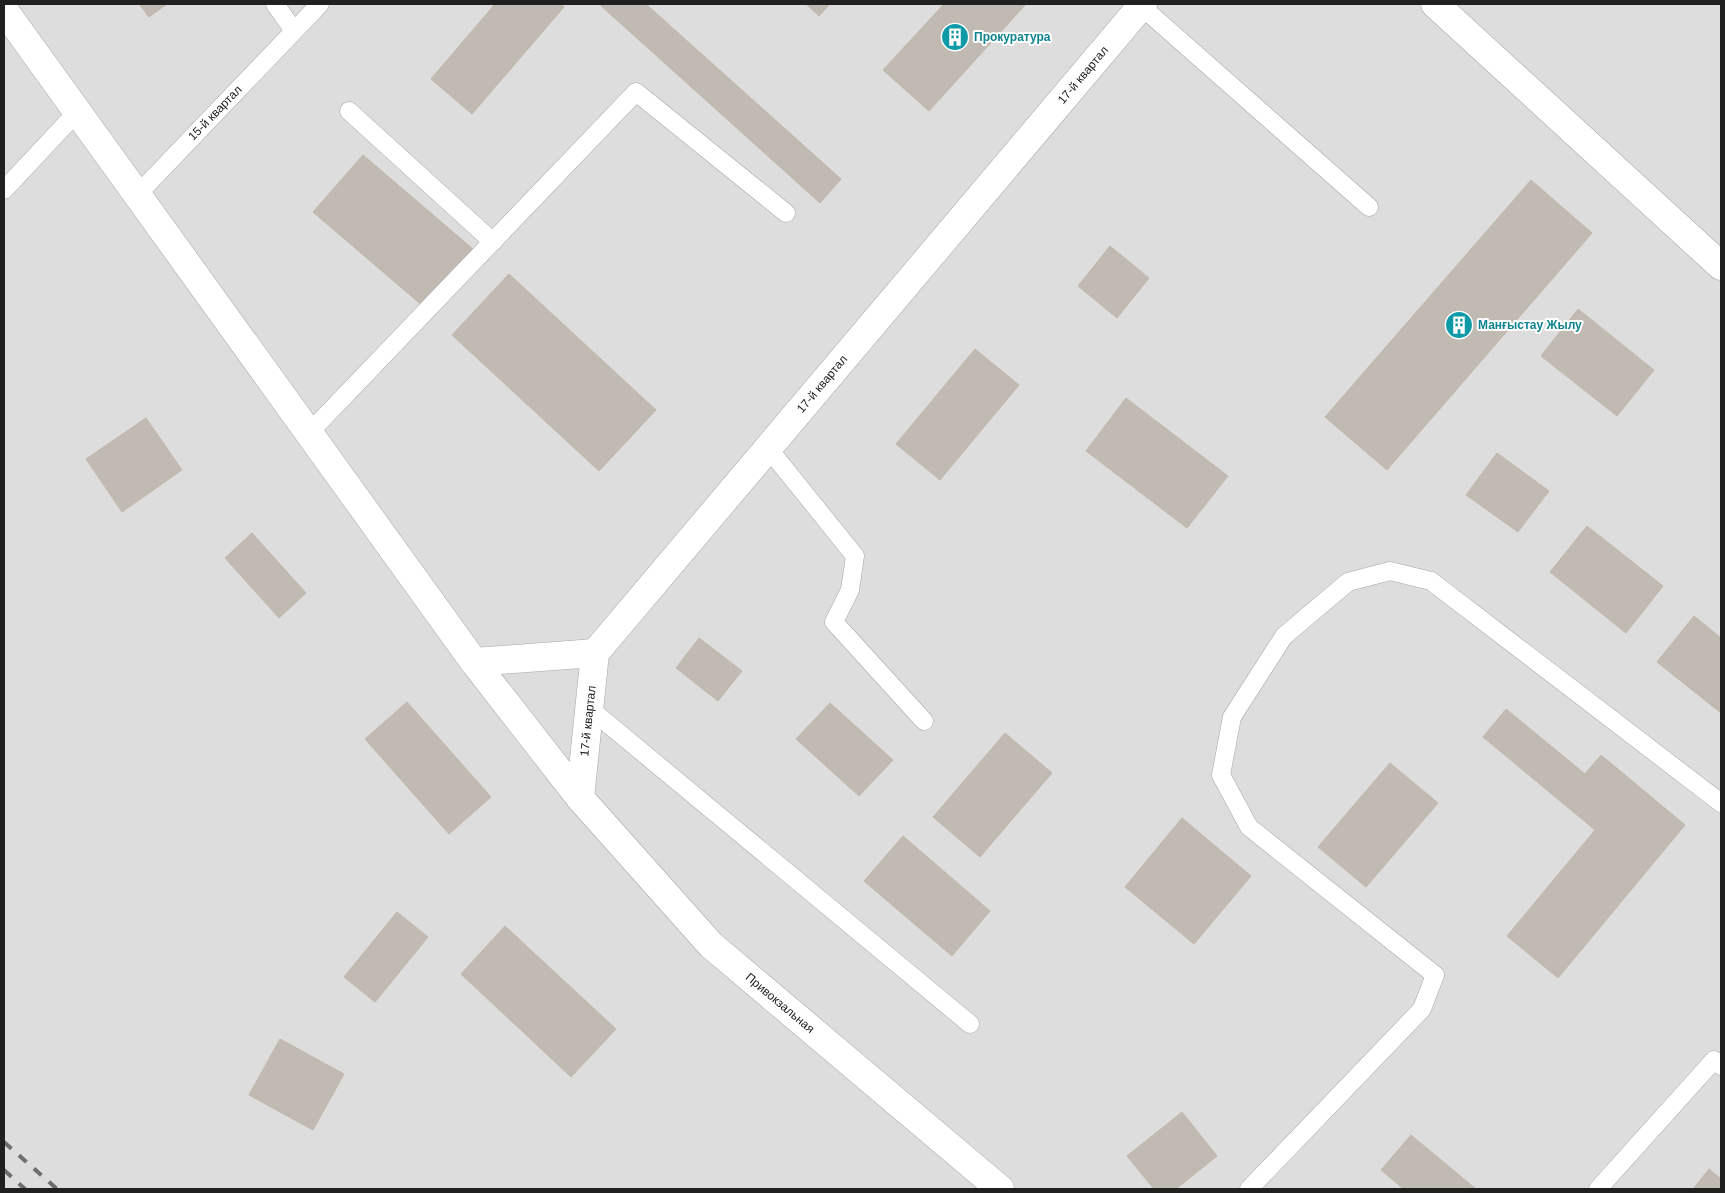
<svg xmlns="http://www.w3.org/2000/svg" width="1725" height="1193" viewBox="0 0 1725 1193" font-family="Helvetica,sans-serif">
	<rect width="100%" height="100%" fill="#f0eee7"/>
	<rect fill="#dedddd" x="4" y="4" width="1717" height="1185"/>
	<g fill="#c1bab3" stroke="#c2b6a9">
		<polygon points="139,4 167,4 149,17"/>
		<polygon points="495,4 560,4 564,7 472,114 431,79"/>
		<polygon points="599,4 646,4 841,179 820,203"/>
		<polygon points="806,4 830,4 819,16"/>
		<polygon points="944,4 1026,4 929,111 883,70"/>
		<polygon points="363,155 474,250 424,307 313,212"/>
		<polygon points="1531,180 1592,233 1387,470 1325,417"/>
		<polygon points="1110,246 1149,278 1117,318 1078,286"/>
		<polygon points="509,274 656,410 599,471 452,335"/>
		<polygon points="1578,309 1654,370 1617,416 1541,356"/>
		<polygon points="975,349 1019,385 940,480 896,444"/>
		<polygon points="1126,398 1228,476 1187,528 1086,451"/>
		<polygon points="146,418 182,470 122,512 86,459"/>
		<polygon points="1497,453 1549,491 1518,532 1466,495"/>
		<polygon points="1587,526 1663,586 1626,633 1550,572"/>
		<polygon points="252,533 306,593 279,618 225,558"/>
		<polygon points="1694,616 1721,638 1721,713 1657,662"/>
		<polygon points="699,638 742,671 718,701 676,668"/>
		<polygon points="407,702 491,797 449,834 365,739"/>
		<polygon points="830,703 893,760 859,796 796,739"/>
		<polygon points="1506,709 1585,774 1601,755 1685,825 1558,978 1507,936 1595,830 1483,737"/>
		<polygon points="1005,733 1052,773 980,857 933,817"/>
		<polygon points="1390,763 1438,803 1366,887 1318,847"/>
		<polygon points="1182,818 1251,876 1194,944 1125,887"/>
		<polygon points="903,836 990,911 952,956 864,881"/>
		<polygon points="397,912 428,937 375,1002 344,977"/>
		<polygon points="505,926 616,1029 571,1077 461,974"/>
		<polygon points="280,1039 344,1074 313,1130 249,1095"/>
		<polygon points="1182,1112 1217,1156 1176,1189 1154,1189 1127,1156"/>
		<polygon points="1411,1135 1476,1189 1404,1189 1381,1170"/>
		<polygon points="1709,1169 1721,1179 1721,1189 1693,1189"/>
	</g>
	<g fill="none" stroke-linecap="round" stroke-linejoin="round">
		<g stroke="#a7a7a7" stroke-width="19">
			<g id="service">
				<polyline points="275,4 294,31"/>
				<polyline points="1141,6 1369,207"/>
				<polyline points="349,111 493,242"/>
				<polyline points="4,190 77,112"/>
				<polyline points="137,195 320,4"/>
				<polyline points="309,433 636,92 786,213"/>
				<polyline points="768,448 855,556 850,590 834,622 924,721"/>
				<polyline points="589,708 970,1024"/>
				<polyline points="1249,1189 1422,1009 1435,975 1249,827 1221,775 1232,717 1284,636 1348,582 1390,571 1431,581 1721,803"/>
				<polyline points="1598,1189 1714,1060 1721,1066"/>
			</g>
		</g>
		<g stroke="#a7a7a7" stroke-width="29">
			<g id="minor">
				<polyline points="1435,4 1721,266"/>
				<polyline points="474,662 595,653"/>
				<polyline points="580,798 595,653 1143,4"/>
			</g>
		</g>
		<g stroke="#a7a7a7" stroke-width="29">
			<polyline id="tertiary" points="4,10 474,662 580,798 711,945 1000,1189"/>
		</g>
		<use href="#service" stroke="#fff" stroke-width="18"/>
		<use href="#minor" stroke="#fff" stroke-width="28"/>
		<use href="#tertiary" stroke="#fff" stroke-width="28"/>
		<g stroke="#6e6e6e" stroke-width="4" stroke-dasharray="10 10" stroke-linecap="butt">
			<polyline points="4,1142 57,1189"/>
			<polyline points="4,1170 25,1189"/>
		</g>
	</g>
	<defs>
		<g id="building-disc" transform="scale(1.4375)"><circle r="9.5" fill="#0f9aa8" stroke="#fff"/><path d="M-4-6H4V6H1V3H-1V6H-4ZM-2.5-4.3h1.7v1.8h-1.7ZM.8-4.3h1.7v1.8H.8ZM-2.5-1h1.7V.8h-1.7ZM.8-1h1.7V.8H.8Z" fill="#fff"/></g>
	</defs>
	<g fill-rule="evenodd">
		<use href="#building-disc" x="955" y="37"/>
		<use href="#building-disc" x="1459" y="325"/>
	</g>
	<g text-anchor="middle" dominant-baseline="central" stroke-width="4" stroke-linejoin="round" paint-order="stroke">
		<g font-size="12" font-weight="bold" fill="#0d838f" stroke="#fff" text-anchor="start">
			<text x="974" y="37">Прокуратура</text>
			<text x="1478" y="325">Манғыстау Жылу</text>
		</g>
		<g font-size="12" fill="#202020" stroke="#fff">
			<text transform="translate(1083 75) rotate(-50)">17-й квартал</text>
			<text transform="translate(215 113) rotate(-46)">15-й квартал</text>
			<text transform="translate(822 384) rotate(-50)">17-й квартал</text>
			<text transform="translate(588 721) rotate(-84)">17-й квартал</text>
			<text transform="translate(780 1003) rotate(40)">Привокзальная</text>
		</g>
	</g>
	<rect width="1725" height="1193" fill="none" stroke="#202020" stroke-width="10"/>
</svg>
